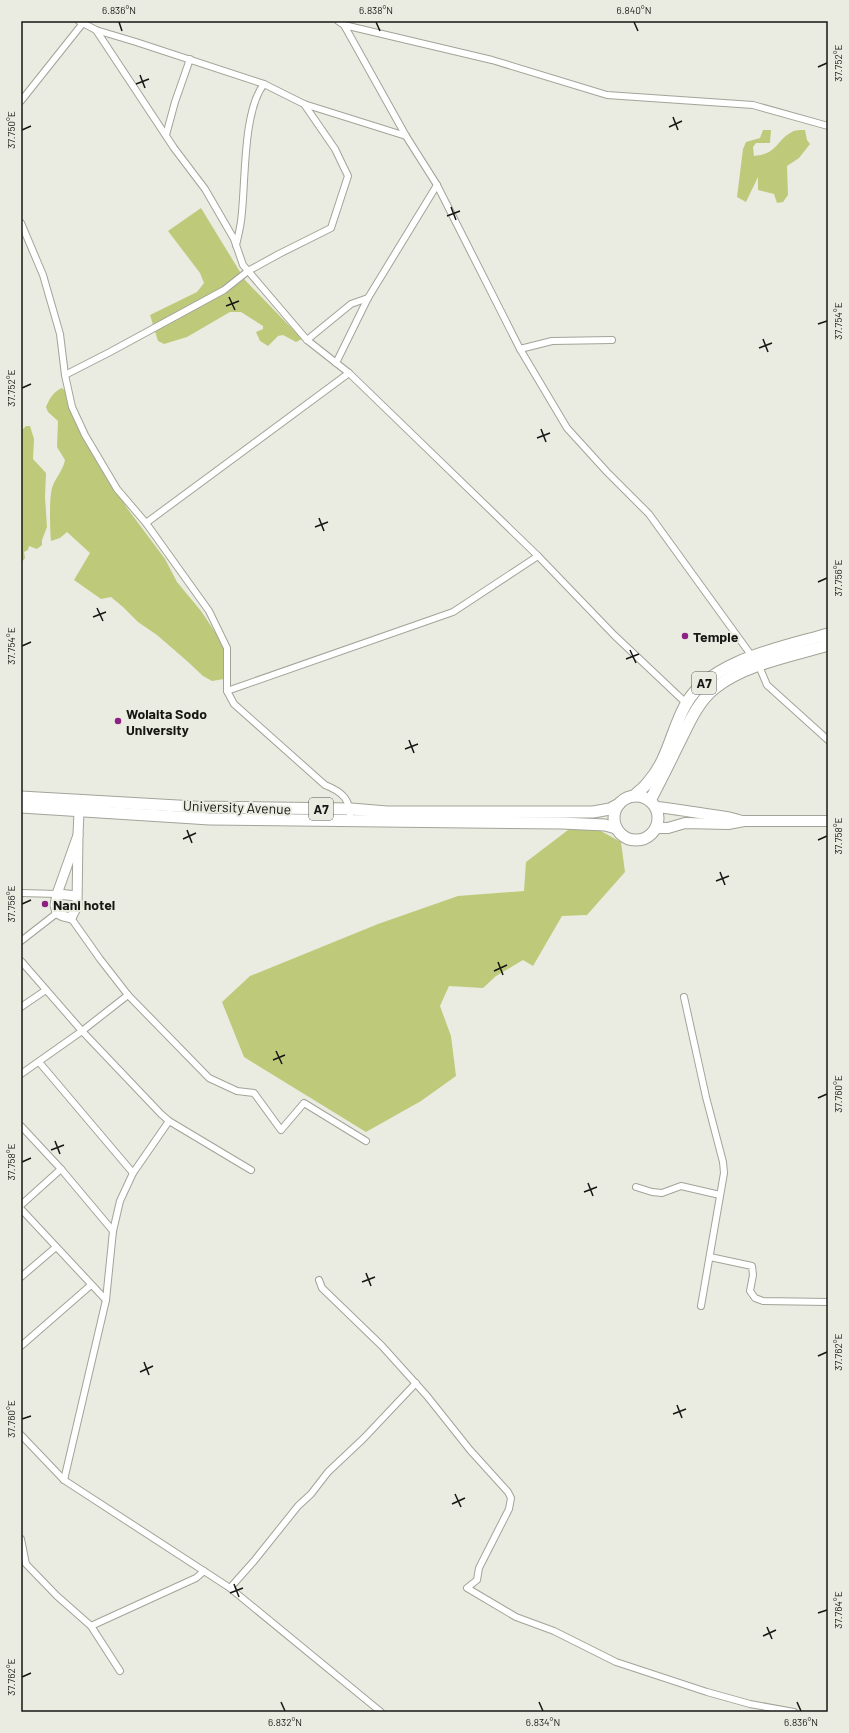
<svg xmlns="http://www.w3.org/2000/svg" width="849" height="1733" viewBox="0 0 849 1733" font-family="Barlow,sans-serif">
	<rect width="100%" height="100%" fill="#eaece1"/>
	<g fill="#beca7a">
		<path d="M763 130H771L770 143H756L753 147 754 156C778 154 776 140 792 132 795 130 801 130 805 130L807 140 810 144 799 158 787 166 788 195 783 202 777 203 774 194 758 190V177L746 202 737 197 743 149 746 142 760 138Z"/>
		<polygon points="201,208 245,280 302,339 296,342 283,335 278,336 268,346 260,341 256,332 263,329 263,326 241,312 230,312 187,337 164,344 158,341 150,315 197,292 204,283 200,273 168,231"/>
		<path d="M62 388 69 394 97 457 127 508 165 559 177 582 201 611 223 644 225 659 224 679 212 681 203 676 187 661 157 635 138 622 123 607 111 597 101 599 74 580 90 553 67 532 60 538 51 541C50 531 49 498 52 488 55 478 63 471 65 460L57 447 58 421 48 412 46 407C50 398 53 392 62 388Z"/>
		<polygon points="26,426 30,426 34,439 33,459 46,473 45,497 47,527 42,540 42,545 37,549 29,546 28,550 24,552 25,558 21,563 21,431"/>
		<polygon points="568,830 599,830 621,842 625,872 587,915 562,916 533,966 523,960 496,976 483,988 449,986 440,1006 451,1036 456,1076 421,1101 366,1132 244,1057 222,1002 250,976 378,924 458,896 524,891 526,862"/>
	</g>
	<g fill="none" stroke-linecap="round" stroke-linejoin="round">
		<g stroke="#a2a499" stroke-width="8">
			<g id="street">
				<polyline points="79,21 96,30 136,42 264,84 304,104 406,136"/>
				<polyline points="338,21 344,25 492,60 607,95 753,105 828,126"/>
				<polyline points="344,25 406,136 437,185 520,349 567,428 607,472 649,514 759,666 767,685 828,740"/>
				<polyline points="96,30 174,148 205,189 234,239 243,265 307,340 349,373 538,556 614,635 686,703"/>
				<polyline points="21,101 83,23"/>
				<polyline points="166,135 175,102 190,59"/>
				<path d="M21 223 43 275 60 334 65 375 72 407 85 435 117 489 146 523 209 611 227 648V691L234 704 325 785C343 792 351 800 350 820"/>
				<path d="M236 245C238 237 240 229 241 221 246 185 242 112 264 84"/>
				<polyline points="307,340 351,304 368,298"/>
				<polyline points="520,349 552,341 612,340"/>
				<polyline points="336,363 368,298 437,185"/>
				<polyline points="65,375 110,352 224,290 248,271 279,254 331,228 348,176 335,149 304,104"/>
				<polyline points="146,523 349,373"/>
				<polyline points="227,691 453,612 538,556"/>
				<polyline points="21,893 57,894"/>
				<polyline points="71,918 100,959 128,995 209,1078 237,1091 254,1093 281,1130 304,1103 366,1141"/>
				<polyline points="21,941 57,913"/>
				<polyline points="21,961 82,1031 161,1114 169,1121 133,1173 120,1201 113,1231 106,1300 64,1480"/>
				<polyline points="684,997 706,1097 723,1162 724,1173 701,1306"/>
				<polyline points="21,1007 46,990"/>
				<polyline points="39,1062 133,1173"/>
				<polyline points="21,1074 82,1031 128,995"/>
				<polyline points="169,1121 251,1170"/>
				<polyline points="21,1126 61,1169 113,1231"/>
				<polyline points="636,1187 652,1192 662,1193 681,1186 720,1195"/>
				<polyline points="21,1205 61,1169"/>
				<polyline points="21,1209 106,1300"/>
				<polyline points="710,1257 752,1266 753,1275 750,1291 755,1298 763,1301 828,1302"/>
				<polyline points="21,1277 56,1247"/>
				<polyline points="319,1280 322,1288 382,1346 427,1396 470,1450 508,1492 511,1498 509,1509 479,1568 477,1580 467,1588 516,1617 554,1631 616,1662 707,1692 750,1704 794,1712"/>
				<polyline points="21,1346 91,1285"/>
				<polyline points="21,1435 64,1480 230,1588 381,1712"/>
				<polyline points="21,1539 26,1564 57,1596 91,1626 196,1578 204,1571"/>
				<polyline points="230,1588 254,1561 298,1506 311,1494 328,1472 364,1438 416,1383"/>
				<polyline points="91,1626 120,1671"/>
			</g>
		</g>
		<g stroke="#a2a499" stroke-width="11">
			<g id="secondary">
				<polyline points="57,894 78,835 79,811"/>
				<polyline points="77,896 57,894 55,905 57,913 63,916 71,918 77,906 78,835"/>
			</g>
		</g>
		<g stroke="#a2a499" stroke-width="12">
			<g id="primary">
				<path d="M656 807C668 808 680 810 693 812 709 815 726 815 742 821"/>
				<polyline points="657,828 668,828 685,823 728,824 744,821 828,821"/>
			</g>
		</g>
		<g stroke="#a2a499" stroke-width="13">
			<g id="highway">
				<path d="M634 796C639 791 645 787 649 781 668 760 672 728 686 704 710 660 784 647 828 634"/>
				<circle cx="636" cy="818" r="22"/>
				<polyline points="21,797 195,807 351,809 387,812 593,812 610,809 619,804"/>
				<path d="M650 801C659 783 668 766 676 749 687 728 696 703 715 688 745 664 792 656 828 645"/>
				<polyline points="21,807 210,819 562,823 605,825 616,828"/>
			</g>
		</g>
		<use href="#street" stroke="#fff" stroke-width="6"/>
		<use href="#secondary" stroke="#fff" stroke-width="9"/>
		<use href="#primary" stroke="#fff" stroke-width="10"/>
		<use href="#highway" stroke="#fff" stroke-width="11"/>
	</g>
	<path fill="none" stroke="#161613" stroke-width="1.5" d="M119 22 122 31M376 22 380 31M634 22 638 31M818 67 827 63M140 75 145 88M136 84 149 79M673 117 678 130M669 127 682 121M22 130 31 126M451 207 456 220M447 216 460 211M229 297 235 310M226 306 239 301M818 324 827 321M763 339 768 352M759 348 772 343M22 388 31 384M541 429 546 442M537 438 550 433M319 518 324 531M315 527 328 522M818 582 827 578M97 608 103 621M93 617 106 612M22 646 31 642M630 650 636 663M626 659 639 654M409 740 414 753M405 749 418 744M187 830 192 843M183 839 196 833M818 840 827 836M720 872 725 885M716 881 729 876M22 904 31 900M498 962 503 975M494 971 507 965M276 1051 282 1064M273 1060 285 1055M818 1098 827 1094M55 1141 60 1154M51 1150 64 1145M22 1162 31 1158M588 1183 593 1196M584 1192 597 1187M366 1273 371 1286M362 1282 375 1277M818 1356 827 1352M144 1362 149 1375M140 1372 153 1366M677 1405 682 1418M673 1414 686 1409M22 1419 31 1416M455 1494 461 1507M452 1504 465 1498M234 1584 239 1597M230 1593 243 1588M818 1613 827 1610M767 1627 772 1639M763 1636 776 1630M22 1677 31 1673M281 1702 285 1711M539 1702 543 1711M797 1702 801 1711"/>
	<g fill="#8d2084" stroke="#eaece1" stroke-width="1.5">
		<circle cx="685" cy="636" r="4"/>
		<circle cx="118" cy="721" r="4"/>
		<circle cx="45" cy="904" r="4"/>
	</g>
	<g text-anchor="middle" dominant-baseline="central" stroke-width="4" stroke-linejoin="round" paint-order="stroke">
		<g fill="#eaece1" stroke="#565651" stroke-width="1">
			<rect x="692" y="672" width="24" height="22" rx="3"/>
			<rect x="309" y="798" width="24" height="22" rx="3"/>
		</g>
		<g font-size="13" font-weight="bold" fill="#161613">
			<text x="704" y="683">A7</text>
			<text x="321" y="809">A7</text>
		</g>
		<g font-size="14" font-weight="bold" fill="#161613" stroke="#eaece1" text-anchor="start">
			<text x="693" y="636">Temple</text>
			<text x="126" y="713">Wolaita Sodo<tspan x="126" dy="16">University</tspan></text>
			<text x="53" y="904">Nani hotel</text>
		</g>
		<g font-size="14" fill="#161613" stroke="#eaece1">
			<text transform="translate(237 807) rotate(2)">University Avenue</text>
		</g>
	</g>
	<rect width="849" height="1733" fill="none" stroke="#eaece1" stroke-width="44"/>
	<rect x="22" y="22" width="805" height="1689" fill="none" stroke="#161613" stroke-width="1.5"/>
	<g font-size="10" text-anchor="middle" fill="#161613">
		<text x="119" y="14">6.836°N</text>
		<text x="376" y="14">6.838°N</text>
		<text x="634" y="14">6.840°N</text>
		<text transform="translate(838 63) rotate(-90)" y="4">37.752°E</text>
		<text transform="translate(11 130) rotate(-90)" y="4">37.750°E</text>
		<text transform="translate(838 321) rotate(-90)" y="4">37.754°E</text>
		<text transform="translate(11 388) rotate(-90)" y="4">37.752°E</text>
		<text transform="translate(838 578) rotate(-90)" y="4">37.756°E</text>
		<text transform="translate(11 646) rotate(-90)" y="4">37.754°E</text>
		<text transform="translate(838 836) rotate(-90)" y="4">37.758°E</text>
		<text transform="translate(11 904) rotate(-90)" y="4">37.756°E</text>
		<text transform="translate(838 1094) rotate(-90)" y="4">37.760°E</text>
		<text transform="translate(11 1162) rotate(-90)" y="4">37.758°E</text>
		<text transform="translate(838 1352) rotate(-90)" y="4">37.762°E</text>
		<text transform="translate(11 1419) rotate(-90)" y="4">37.760°E</text>
		<text transform="translate(838 1610) rotate(-90)" y="4">37.764°E</text>
		<text transform="translate(11 1677) rotate(-90)" y="4">37.762°E</text>
		<text x="285" y="1726">6.832°N</text>
		<text x="543" y="1726">6.834°N</text>
		<text x="801" y="1726">6.836°N</text>
	</g>
</svg>
